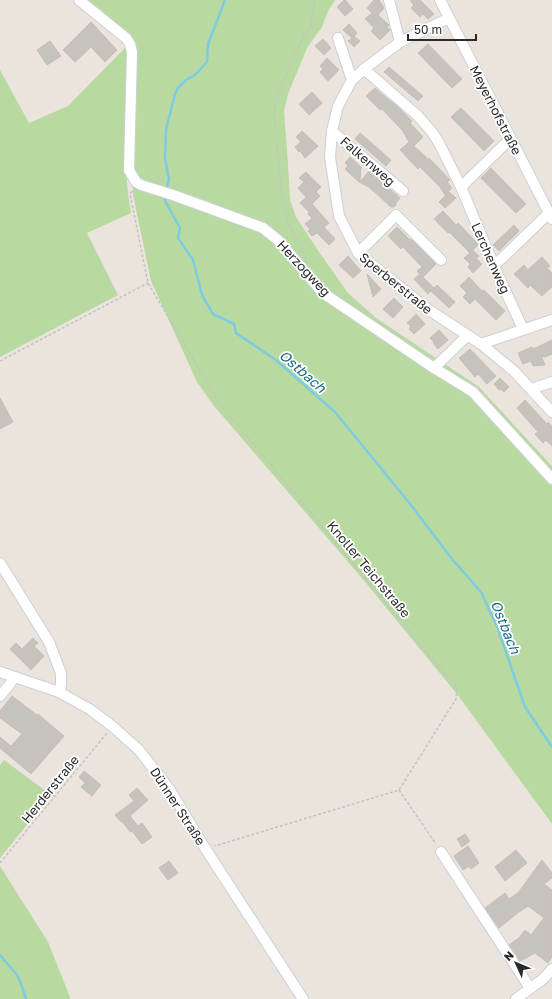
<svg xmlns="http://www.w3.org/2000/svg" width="552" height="999" viewBox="0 0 552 999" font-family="'Golos Text',sans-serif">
	<rect width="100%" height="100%" fill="#eae4dd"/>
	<g fill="#b8daa0">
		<polygon points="85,0 335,0 328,11 322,27 307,48 288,94 284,111 288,164 290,200 296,217 317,249 348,293 376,318 479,387 552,466 552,824 457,694 361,577 214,406 197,382 151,281 133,195 132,168 137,50 132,39"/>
		<polygon points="128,45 126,171 128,194 131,213 87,233 118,295 0,357 0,70 29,123 68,106"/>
		<polygon points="4,760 51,795 0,858 0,765"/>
		<polygon points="0,866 48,942 70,997 70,999 0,999"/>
	</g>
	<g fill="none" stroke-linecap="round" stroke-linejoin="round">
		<g stroke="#7dcbe0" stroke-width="2.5">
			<polyline points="166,190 169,179 165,158 166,130 175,94 178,88 186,80 195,75 207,62 208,44 225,0"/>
			<polyline points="165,195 165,201 180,228 178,238 193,260 202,295 213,314 234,324 236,333 276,360 335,412 411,505 452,559 481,592 498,629 525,707 552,747"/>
			<polyline points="0,955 17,975 21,984 26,999"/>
		</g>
	</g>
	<g fill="#c6c2bc" stroke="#c5bfb7">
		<polygon points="344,0 345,0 353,9 345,16 337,7"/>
		<polygon points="374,0 379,0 384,8 378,15 389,25 387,27 390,30 380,40 371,31 374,28 365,19 372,13 367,8"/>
		<polygon points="410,0 420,0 434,14 428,19 423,14 420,17 411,8 414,5"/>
		<polygon points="91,22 117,50 105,62 91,47 75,62 63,50"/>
		<polygon points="349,24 357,33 354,36 360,41 354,47 348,41 352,38 343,30"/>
		<polygon points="323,39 331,48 324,55 315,46"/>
		<polygon points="50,41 61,56 47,65 37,50"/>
		<polygon points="428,44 462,79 452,88 418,53"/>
		<polygon points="327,58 339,70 328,81 320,72 323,69 320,66"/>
		<polygon points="389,67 423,96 418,101 384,72"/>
		<polygon points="375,88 390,101 396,105 412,121 410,123 423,137 414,146 428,159 429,158 450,180 447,182 452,188 445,195 440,187 420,167 418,169 400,150 409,142 402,130 382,109 380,110 366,96"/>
		<polygon points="312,92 322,103 309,115 299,104"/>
		<polygon points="461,108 494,141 484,151 451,117"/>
		<polygon points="302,131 318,146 305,158 300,151 299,152 295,147 301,142 296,137"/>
		<polygon points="360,133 391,160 386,166 355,139"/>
		<polygon points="350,157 361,167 360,182 369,171 400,198 396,203 396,205 394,207 391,207 369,187 359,182 345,169 348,166 345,163"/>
		<polygon points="491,168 526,204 516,213 481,178"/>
		<polygon points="306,172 321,187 316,192 320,196 312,204 329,223 324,227 335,239 329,245 317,233 312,236 308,231 310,229 305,224 312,218 308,214 309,212 300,203 306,197 298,188 304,182 299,178"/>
		<polygon points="449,192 456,198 445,208 439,202"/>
		<polygon points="443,211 456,225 458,223 477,243 478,245 473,250 479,256 476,258 482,264 473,273 468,267 470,264 464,258 471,252 470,253 449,232 448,233 434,219"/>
		<polygon points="514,225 519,231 499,251 493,245"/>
		<polygon points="397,227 410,240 411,239 436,264 423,277 434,288 428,294 414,279 420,274 417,271 422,267 403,247 401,249 388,236"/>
		<polygon points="348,256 361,271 353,278 339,265"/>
		<polygon points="542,257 550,266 547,268 552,273 552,287 542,296 530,285 528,288 514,274 524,265 528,270"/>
		<polygon points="367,274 381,289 373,297"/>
		<polygon points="469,277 482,291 484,290 505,311 496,320 475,299 470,304 463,297 467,293 460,286"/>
		<polygon points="437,285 455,302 449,308 431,291"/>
		<polygon points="394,298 403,307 393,318 383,309"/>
		<polygon points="416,314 425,324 414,334 409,329 411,326 407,323"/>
		<polygon points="439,330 448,340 438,349 433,343 434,342 430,338"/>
		<polygon points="552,340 552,354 545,357 541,356 545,365 533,366 531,361 523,364 518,353 532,347 533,349"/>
		<polygon points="470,349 496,376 487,384 478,374 475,377 459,358"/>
		<polygon points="500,378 509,387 504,392 501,389 499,390 494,384"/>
		<polygon points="0,398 13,422 0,429"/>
		<polygon points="525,400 547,424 548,422 552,426 552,446 546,440 543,443 535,434 538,432 517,408"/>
		<polygon points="33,638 38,643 34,646 44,656 31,670 10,649 16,643 22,649"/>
		<polygon points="12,696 37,715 38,714 64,736 31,774 0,748 0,737 11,746 22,734 0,718 0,711"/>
		<polygon points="84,771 101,785 92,796 81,787 85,783 79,777"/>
		<polygon points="137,788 148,800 130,816 138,826 142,823 152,837 142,844 132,831 130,832 122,821 121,822 115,815 134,801 129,795"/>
		<polygon points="465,834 470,841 462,847 457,839"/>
		<polygon points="468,846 479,863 471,869 469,866 463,870 454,856"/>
		<polygon points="516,850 527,863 505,881 495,867"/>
		<polygon points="542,860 552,873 552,878 544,884 552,890 552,957 548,963 535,953 520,961 509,945 519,938 525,930 531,935 544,918 528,906 519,912 499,928 485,908 505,893 509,899 518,893"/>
		<polygon points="169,861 178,873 168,880 159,868"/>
	</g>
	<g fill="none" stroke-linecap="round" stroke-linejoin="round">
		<g stroke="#cccfda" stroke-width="12">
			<g id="minor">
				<polyline points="79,0 126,38 130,44 132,52 129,170 136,182 141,185 173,195 263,228 279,241 323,293 434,368 473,392 552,479"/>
				<polyline points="389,0 400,42"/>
				<polyline points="440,0 552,219"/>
				<polyline points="449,18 400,42 364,69 352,80 338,106 332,131 330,157 339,216 358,253 426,308 481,344 514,371 552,412"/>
				<polyline points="338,38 352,80"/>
				<polyline points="364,69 418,116 432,132 439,143 461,187 494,266 523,329"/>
				<polyline points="332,131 403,191"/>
				<polyline points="461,187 510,139"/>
				<polyline points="358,253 396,215 441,260"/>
				<polyline points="494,266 549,213"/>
				<polyline points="481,344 552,320"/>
				<polyline points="434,368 468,335"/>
				<polyline points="531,389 552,382"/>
				<polyline points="0,563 49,642 61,673 61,685 59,692"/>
				<polyline points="0,672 59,692 91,710 112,726 139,750 170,790 205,848 303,999"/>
				<polyline points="0,696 10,684 14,677"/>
				<polyline points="441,852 530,988"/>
				<polyline points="516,999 543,979 552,969"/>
			</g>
		</g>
		<g stroke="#c3c3c3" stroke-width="1.5" stroke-dasharray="3 2" stroke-linecap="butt">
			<polyline points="132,191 130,194 148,283 219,403 457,688 456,699 399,790 215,846"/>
			<polyline points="306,258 288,222 282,198 274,111 279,91 299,45 311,26 315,0"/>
			<polyline points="0,361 148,283"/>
			<polyline points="399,790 436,844"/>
			<polyline points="0,863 107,733"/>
		</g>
		<use href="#minor" stroke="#fff" stroke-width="10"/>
	</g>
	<g text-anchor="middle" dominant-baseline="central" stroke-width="3.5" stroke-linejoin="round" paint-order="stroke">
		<g font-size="13" fill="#2a2a2a" stroke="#fff">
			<text transform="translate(496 110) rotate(63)">Meyerhofstraße</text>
			<text transform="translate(368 161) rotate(41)">Falkenweg</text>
			<text transform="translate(491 258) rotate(66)">Lerchenweg</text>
			<text transform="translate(304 268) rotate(47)">Herzogweg</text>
			<text transform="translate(396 283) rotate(39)">Sperberstraße</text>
			<text transform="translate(369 569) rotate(50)">Knoller Teichstraße</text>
			<text transform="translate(50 789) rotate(-51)">Herderstraße</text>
			<text transform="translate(178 806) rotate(57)">Dünner Straße</text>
		</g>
		<g font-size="14" font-style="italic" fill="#1d6b8a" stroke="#fff">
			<text transform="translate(303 371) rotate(41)">Ostbach</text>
			<text transform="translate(506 627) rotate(68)">Ostbach</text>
		</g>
	</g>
	<g transform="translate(516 963) rotate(314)" stroke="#ffffff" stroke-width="3" paint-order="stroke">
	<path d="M0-3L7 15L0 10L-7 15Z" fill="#2a2a2a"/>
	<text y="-6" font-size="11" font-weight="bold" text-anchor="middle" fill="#2a2a2a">N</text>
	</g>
	<path d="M408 34v6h68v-6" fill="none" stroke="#2a2a2a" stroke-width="2"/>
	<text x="414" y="34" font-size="12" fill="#2a2a2a" stroke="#ffffff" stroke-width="3" paint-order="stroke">50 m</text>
</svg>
